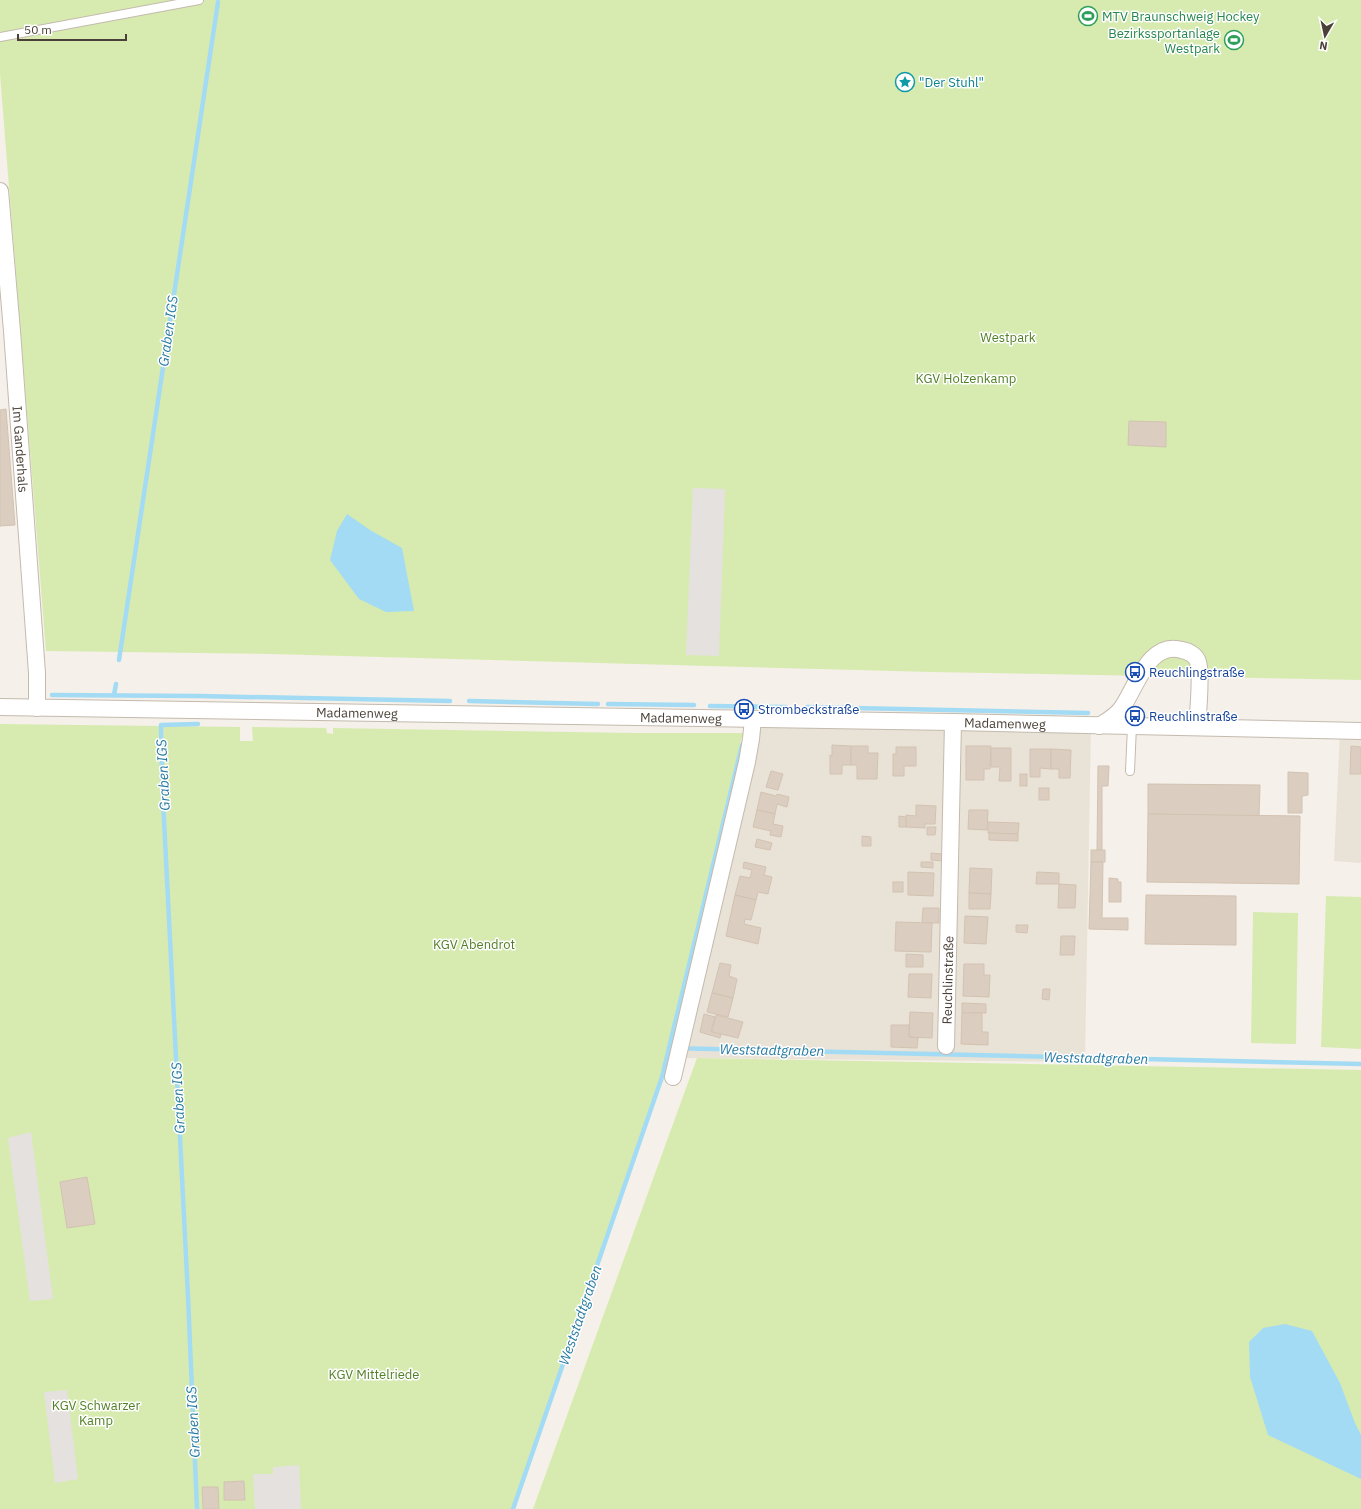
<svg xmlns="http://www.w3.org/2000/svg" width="1361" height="1509" viewBox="0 0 1361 1509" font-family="'IBM Plex Sans',sans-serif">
	<rect width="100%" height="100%" fill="#f5f0e9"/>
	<g fill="#e9e2d7">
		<polygon points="755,721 1091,725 1085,1062 678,1058"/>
		<polygon points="1340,730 1361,731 1361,863 1334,861"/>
	</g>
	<g fill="#d7ebb0">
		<polygon points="0,0 1361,0 1361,680 932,672 270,654 46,651 0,74"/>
		<polygon points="0,724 240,727 240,741 253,741 252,727 326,728 327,733 333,734 333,728 635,733 743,733 661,1074 511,1509 0,1509"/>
		<polygon points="1326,896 1361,897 1361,1049 1321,1047"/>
		<polygon points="1253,912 1298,913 1296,1044 1251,1043"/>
		<polygon points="697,1058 1361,1070 1361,1509 533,1509"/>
	</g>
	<g fill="#e4e1de">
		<polygon points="693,488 725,489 719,656 686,655"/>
		<polygon points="31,1132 53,1299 30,1301 8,1138"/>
		<polygon points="67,1390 78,1479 55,1483 44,1392"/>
		<polygon points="299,1465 301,1509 255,1509 253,1474 273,1474 273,1467"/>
	</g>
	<g fill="#a3dbf4">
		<polygon points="347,514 370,530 402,548 414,611 386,612 359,599 330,560 337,531"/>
		<polygon points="1285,1324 1312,1331 1340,1383 1355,1423 1361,1435 1361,1479 1268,1435 1250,1377 1249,1342 1263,1328"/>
	</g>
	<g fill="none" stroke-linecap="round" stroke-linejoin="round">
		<g stroke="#a3dbf4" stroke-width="4.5">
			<polyline points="119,660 218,2"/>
			<polyline points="52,695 198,696 450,701"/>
			<polyline points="114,695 116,684"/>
			<polyline points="469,701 598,704"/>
			<polyline points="608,704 694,705"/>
			<polyline points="710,706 786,707"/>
			<polyline points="807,707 1088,713"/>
			<polyline points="669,1048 742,745"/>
			<polyline points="197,1509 188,1296 162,780 161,725 198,724"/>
			<polyline points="513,1509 662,1077 669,1048 1361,1064"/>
		</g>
	</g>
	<g fill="#dbcec1" stroke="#d3c2b1">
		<polygon points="6,409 15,525 0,526 0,410"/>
		<polygon points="1129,421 1166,422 1166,447 1128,445"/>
		<polygon points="832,745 851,746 851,765 842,765 842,774 830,774 830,755 832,756"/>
		<polygon points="851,746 868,746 868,753 878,753 877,779 857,779 857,765 851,765"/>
		<polygon points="966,746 991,746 990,769 984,769 984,780 966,780"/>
		<polygon points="1351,746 1361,747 1361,774 1350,774"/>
		<polygon points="896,747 916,747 916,766 904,766 904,776 893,776 893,754 896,754"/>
		<polygon points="991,748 1011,748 1011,781 999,781 1000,767 991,767"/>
		<polygon points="1030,749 1051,749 1051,769 1040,768 1040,777 1030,777"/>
		<polygon points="1051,749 1071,750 1070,778 1059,778 1059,769 1051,769"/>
		<polygon points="1098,766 1109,766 1108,786 1102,786 1102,850 1097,850"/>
		<polygon points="771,771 783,774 778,790 766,787"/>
		<polygon points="1288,772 1308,773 1308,795 1302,796 1302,813 1288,813"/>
		<rect x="1020" y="774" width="7" height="12"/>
		<polygon points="1148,784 1260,785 1259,816 1148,814"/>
		<rect x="1039" y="788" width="10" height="12"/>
		<polygon points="761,792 776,796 777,794 789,797 787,807 777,804 775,814 757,810"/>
		<polygon points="916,805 936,806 935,824 925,824 925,828 906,827 906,815 916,816"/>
		<polygon points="757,810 775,814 773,824 783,826 781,837 770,835 771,831 753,827"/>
		<polygon points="969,810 988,810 987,830 968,829"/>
		<polygon points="1148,814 1300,816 1299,884 1147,882"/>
		<polygon points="899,816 906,817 906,827 899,827"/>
		<polygon points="988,822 1019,823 1018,834 988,833"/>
		<polygon points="927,827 936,827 935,835 927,835"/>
		<polygon points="989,833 1018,834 1018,841 989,840"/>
		<polygon points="862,836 871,837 871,846 862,846"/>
		<polygon points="757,839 772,843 770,850 755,847"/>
		<rect x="1091" y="850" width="14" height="12"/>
		<polygon points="931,853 942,854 942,861 931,860"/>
		<polygon points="744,862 766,867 764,875 772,877 768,894 758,892 756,900 735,895 740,876 750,878 752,870 743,868"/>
		<polygon points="921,862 933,862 933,868 921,867"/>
		<polygon points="1091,862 1103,862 1102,918 1128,918 1128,930 1089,929"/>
		<polygon points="970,868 992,869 991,894 969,893"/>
		<polygon points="908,872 934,873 933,896 908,895"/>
		<polygon points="1037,872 1059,873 1059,884 1036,884"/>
		<polygon points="1109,878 1118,879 1118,882 1121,882 1121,902 1109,902"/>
		<rect x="893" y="882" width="10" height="10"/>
		<polygon points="1059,884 1076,885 1075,908 1058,908"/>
		<polygon points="969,893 991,894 990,909 969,909"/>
		<polygon points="735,895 756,900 751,920 745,919 744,924 761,928 758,944 726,936"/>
		<polygon points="1146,895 1236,896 1236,945 1145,944"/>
		<polygon points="923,908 939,908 939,923 922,923"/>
		<polygon points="965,916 988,917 986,944 964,943"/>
		<polygon points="896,922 932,923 931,952 895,951"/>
		<polygon points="1016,925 1028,925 1027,933 1016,932"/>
		<polygon points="1061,936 1075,936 1074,955 1060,955"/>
		<polygon points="906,954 923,955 923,967 906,967"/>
		<polygon points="720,963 731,965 729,976 737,979 733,998 712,993"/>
		<polygon points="964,964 984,964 984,975 990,975 989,997 963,996"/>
		<polygon points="909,974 932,974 931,998 908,997"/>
		<polygon points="1043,989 1050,989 1049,1000 1042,999"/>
		<polygon points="712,993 733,998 728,1017 707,1012"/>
		<polygon points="962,1003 986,1004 986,1013 962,1013"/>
		<polygon points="910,1012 933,1013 932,1038 909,1037"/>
		<polygon points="962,1013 982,1013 982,1032 988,1032 988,1045 961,1044"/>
		<polygon points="704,1014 715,1017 711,1031 721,1034 720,1038 700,1032"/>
		<polygon points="716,1015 743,1022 738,1038 712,1032"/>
		<polygon points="891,1025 909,1025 909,1037 918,1038 917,1048 891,1047"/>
		<polygon points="87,1177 95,1224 67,1228 60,1182"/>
		<polygon points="244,1481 245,1500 224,1500 224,1482"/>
		<polygon points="202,1487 218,1487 219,1509 203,1509"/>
	</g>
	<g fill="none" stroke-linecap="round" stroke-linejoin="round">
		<g stroke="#c4baae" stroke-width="10">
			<g id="service">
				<polyline points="0,37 199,0"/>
				<polyline points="1130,771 1132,726"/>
			</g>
		</g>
		<g stroke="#c4baae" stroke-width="18">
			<g id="minor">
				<path id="s1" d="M0 191 12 331 37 673V708"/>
				<path id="s2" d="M0 707 953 722 1361 731"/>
				<path d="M1099 726C1107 721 1115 717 1121 709 1136 689 1148 640 1182 650 1188 651 1196 655 1198 662 1202 675 1198 712 1197 727"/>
				<path id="s3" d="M946 1046 953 722"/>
				<polyline points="673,1077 747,762 751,739 753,719"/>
			</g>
		</g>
		<use href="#service" stroke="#fff" stroke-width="8"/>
		<use href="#minor" stroke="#fff" stroke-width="16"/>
	</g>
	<defs>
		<g id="stadium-ring" transform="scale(1)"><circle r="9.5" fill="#fff" stroke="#2e9e5b" stroke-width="1.5"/><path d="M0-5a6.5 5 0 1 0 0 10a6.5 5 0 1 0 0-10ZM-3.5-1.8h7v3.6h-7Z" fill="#2e9e5b"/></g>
		<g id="sight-ring" transform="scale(1)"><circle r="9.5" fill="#fff" stroke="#0f9aa8" stroke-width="1.5"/><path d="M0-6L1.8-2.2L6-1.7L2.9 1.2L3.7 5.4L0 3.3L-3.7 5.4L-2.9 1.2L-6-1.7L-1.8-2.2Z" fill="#0f9aa8"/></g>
		<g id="bus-ring" transform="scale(1)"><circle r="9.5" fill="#fff" stroke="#1a4fb4" stroke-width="1.5"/><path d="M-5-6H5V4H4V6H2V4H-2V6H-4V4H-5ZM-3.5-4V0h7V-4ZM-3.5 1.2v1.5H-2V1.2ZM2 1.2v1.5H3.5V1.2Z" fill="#1a4fb4"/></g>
	</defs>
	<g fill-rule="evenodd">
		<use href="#stadium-ring" x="1088" y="16"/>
		<use href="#stadium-ring" x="1234" y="40"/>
		<use href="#sight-ring" x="905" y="82"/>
		<use href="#bus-ring" x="1135" y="672"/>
		<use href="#bus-ring" x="744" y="709"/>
		<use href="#bus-ring" x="1135" y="716"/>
	</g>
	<g text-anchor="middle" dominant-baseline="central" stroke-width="3" stroke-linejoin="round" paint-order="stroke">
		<g font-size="13" fill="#27864d" stroke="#fff" text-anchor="start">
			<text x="1102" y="16">MTV Braunschweig Hockey</text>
			<text x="1220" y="33" text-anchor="end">Bezirkssportanlage<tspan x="1220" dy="15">Westpark</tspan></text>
		</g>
		<g font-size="13" fill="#0d838f" stroke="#fff" text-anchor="start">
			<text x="919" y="82">"Der Stuhl"</text>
		</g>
		<g font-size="13" fill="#517f26" stroke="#fff">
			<text x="1008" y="337">Westpark</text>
			<text x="966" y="378">KGV Holzenkamp</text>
			<text x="474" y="944">KGV Abendrot</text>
			<text x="374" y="1374">KGV Mittelriede</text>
			<text x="96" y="1405">KGV Schwarzer<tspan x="96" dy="15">Kamp</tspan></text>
		</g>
		<g font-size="13" fill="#4a4037" stroke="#fff">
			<text stroke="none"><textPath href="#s1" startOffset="259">Im Ganderhals</textPath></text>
			<text stroke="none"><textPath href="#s2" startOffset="357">Madamenweg</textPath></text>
			<text stroke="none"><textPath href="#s2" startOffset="681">Madamenweg</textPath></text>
			<text stroke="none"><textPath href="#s2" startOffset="1005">Madamenweg</textPath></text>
			<text stroke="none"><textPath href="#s3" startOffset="66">Reuchlinstraße</textPath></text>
		</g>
		<g font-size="13" fill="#164399" stroke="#fff" text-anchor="start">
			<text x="1149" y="672">Reuchlingstraße</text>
			<text x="758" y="709">Strombeckstraße</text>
			<text x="1149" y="716">Reuchlinstraße</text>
		</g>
		<g font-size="14" font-style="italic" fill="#267aa2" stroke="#fff">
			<text transform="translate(168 331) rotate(-82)">Graben IGS</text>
			<text transform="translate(163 775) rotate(-93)">Graben IGS</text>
			<text transform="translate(772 1050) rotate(1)">Weststadtgraben</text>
			<text transform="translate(1096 1058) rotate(1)">Weststadtgraben</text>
			<text transform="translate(178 1098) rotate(-93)">Graben IGS</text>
			<text transform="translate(580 1315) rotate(-71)">Weststadtgraben</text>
			<text transform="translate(193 1422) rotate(-93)">Graben IGS</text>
		</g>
	</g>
	<g transform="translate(1325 36) rotate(189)" stroke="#ffffff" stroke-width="3" paint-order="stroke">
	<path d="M0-3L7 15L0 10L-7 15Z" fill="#4a4037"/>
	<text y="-6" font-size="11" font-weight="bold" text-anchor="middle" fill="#4a4037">N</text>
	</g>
	<path d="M18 34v6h108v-6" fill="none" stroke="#4a4037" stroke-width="2"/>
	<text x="24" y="34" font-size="12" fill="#4a4037" stroke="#ffffff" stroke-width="3" paint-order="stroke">50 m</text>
</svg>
